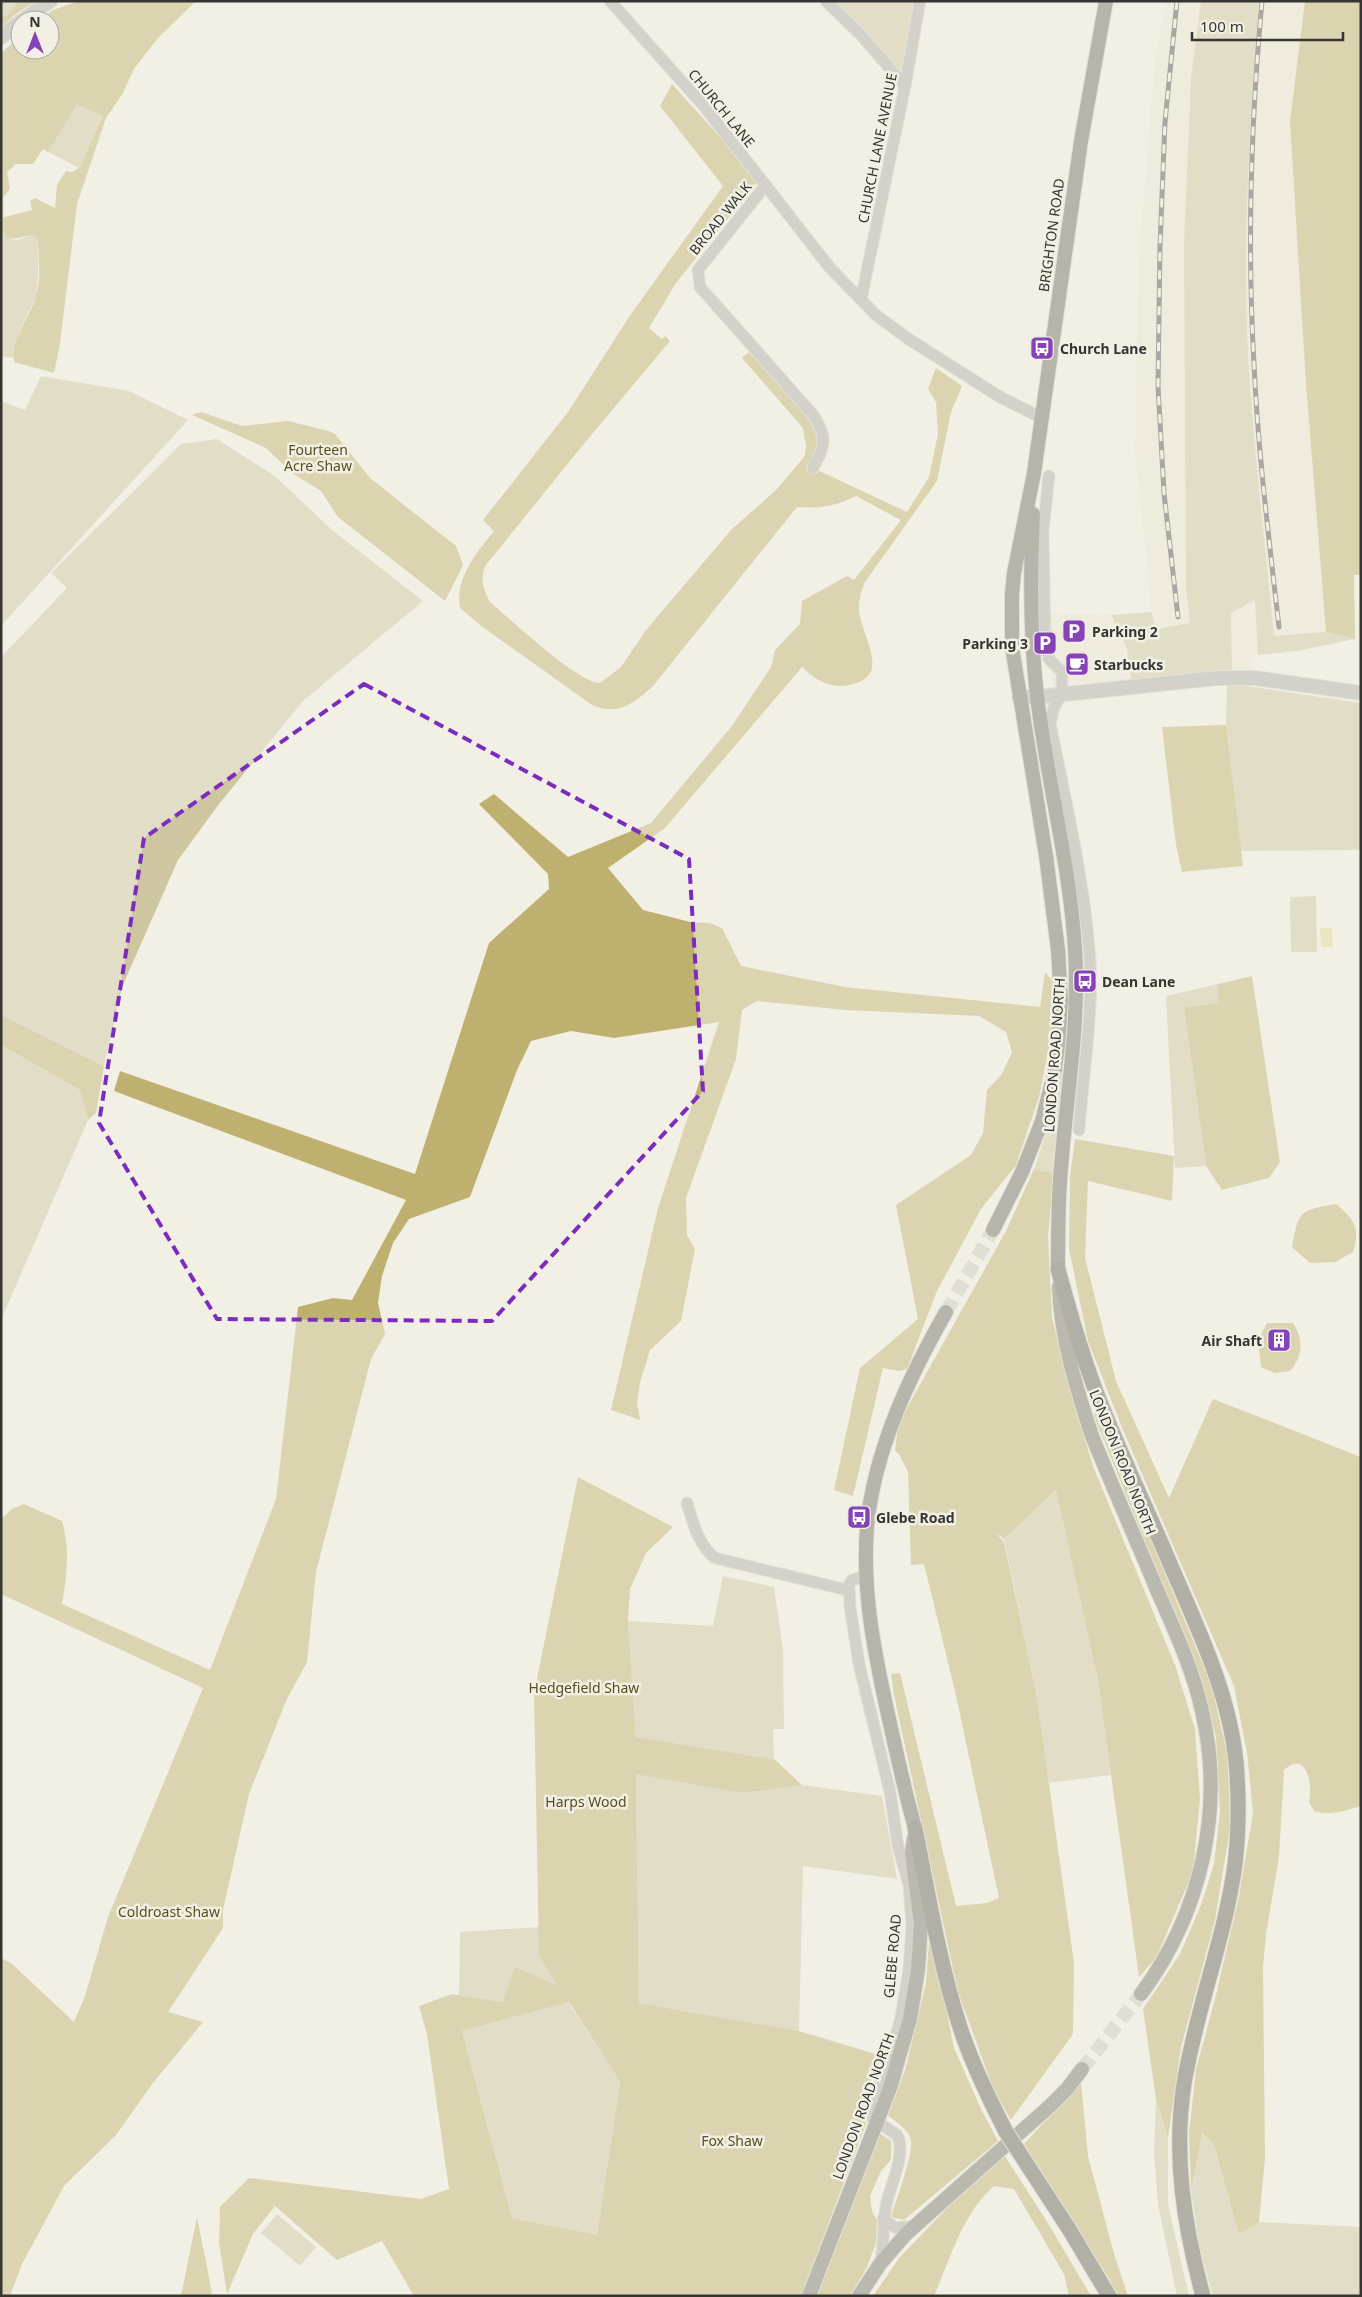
<svg xmlns="http://www.w3.org/2000/svg" width="1362" height="2297" viewBox="0 0 1362 2297" font-family="'Noto Sans',sans-serif">
	<rect width="100%" height="100%" fill="#f2f0e5"/>
	<g fill="#eae6d4">
		<polygon points="1166,1 1324,1 1306,384 1326,632 1252,655 1253,669 1232,674 1232,667 1157,661 1135,452 1138,270 1155,57"/>
		<polygon points="1045,613 1111,615 1127,650 1131,680 1052,686"/>
	</g>
	<g fill="#cec6a0">
		<polygon points="1,1 20,1 9,14 1,17"/>
		<polygon points="833,1 914,1 902,72"/>
		<path d="M1201 1H1259C1249 127 1241 262 1250 387 1256 470 1266 553 1274 636L1326 632 1355 639 1297 651 1258 655 1255 600 1231 613 1232 674 1131 680 1127 649 1111 615 1152 612 1155 629 1190 623 1186 588 1184 244 1191 78Z"/>
		<polygon points="77,103 103,116 79,168 48,152"/>
		<path d="M1 193C2 197 4 201 4 205 4 215 0 233 10 239 18 242 26 235 34 236L39 243 37 295 19 332 14 358 1 356Z"/>
		<polygon points="41,376 129,391 188,420 1,626 1,401 25,410"/>
		<polygon points="217,439 276,477 332,530 423,601 303,701 219,804 178,860 122,987 104,1066 1,1015 1,657 67,588 51,573 181,444"/>
		<polygon points="1227,683 1361,703 1361,850 1240,851 1226,725"/>
		<polygon points="1316,896 1317,952 1291,952 1290,897"/>
		<polygon points="1218,984 1220,1003 1184,1007 1206,1166 1175,1168 1166,996"/>
		<polygon points="1,1045 80,1090 88,1120 1,1320"/>
		<polygon points="1063,1068 1066,1071 1058,1120 1054,1173 1034,1169 1050,1121"/>
		<polygon points="1056,1490 1098,1681 1111,1775 1048,1783 1036,1692 1004,1539"/>
		<polygon points="723,1576 774,1587 783,1650 784,1729 773,1729 774,1759 636,1737 628,1621 713,1626"/>
		<polygon points="636,1773 743,1793 802,1785 882,1796 897,1879 803,1866 799,2031 639,2003"/>
		<polygon points="539,1927 539,1956 559,1987 503,2002 459,1995 460,1932"/>
		<polygon points="568,2002 620,2082 597,2236 512,2218 462,2031"/>
		<polygon points="1156,2099 1168,2137 1168,2204 1189,2296 1177,2296 1158,2205 1154,2152"/>
		<polygon points="1201,2133 1214,2145 1239,2233 1259,2222 1361,2227 1361,2296 1213,2296 1200,2250 1191,2190"/>
		<polygon points="277,2214 316,2247 300,2266 261,2233"/>
	</g>
	<g fill="#beb170" fill-rule="evenodd">
		<polygon points="19,1 37,1 17,13 1,27 1,17 9,14"/>
		<path d="M79 1H196L157 39 134 69 123 93 106 118 77 204 60 344 54 373 14 362C11 336 31 317 37 293 41 278 38 259 39 243L34 236C16 234 4 251 1 218L32 210 30 201 35 198 55 208 57 185 66 171 72 172 79 168 103 116 77 104 48 152 43 149 33 164H16L7 172 10 189 2 199 1 53 20 37V50H50V20H41L53 10Z"/>
		<polygon points="1305,1 1361,1 1361,575 1354,575 1355,639 1326,632 1306,384 1290,121"/>
		<path d="M672 84 759 180 676 283 649 328 662 339 665 336 670 341 582 446 486 565C479 579 484 590 490 602 509 618 579 684 600 683L621 667 646 630 731 530 776 490 800 462 805 455 806 446 803 428 742 358 749 352C765 370 816 418 818 441 819 451 815 458 811 467L907 512 929 477 938 434 936 402 928 389 936 368 962 386 951 412 937 481 865 582C861 592 858 602 859 612 863 640 892 676 850 685 830 689 815 680 802 667L665 828 608 868 643 910 690 922 710 923 722 928 741 966 845 987 1040 1007 1045 972 1052 981 1051 1037 1039 1097 1016 1165 981 1209 937 1291 907 1369 899 1371 883 1368 853 1496 834 1490 860 1368 918 1319 896 1205 971 1155 983 1133 987 1090 1002 1074 1012 1052 1006 1032 979 1016 845 1010 757 1001 742 1010 736 1059 686 1198 687 1235 695 1249 681 1321 650 1350 640 1382 637 1403 640 1420 611 1410 658 1208 719 1022 614 1038 571 1031 531 1041 517 1070 470 1197 409 1219 393 1243 382 1276 378 1303 385 1334 371 1359 316 1572 307 1662 286 1701 249 1794 223 1910V1928L168 2012 203 2022 153 2083 116 2135 64 2186 22 2264 10 2296H1V1958L11 1963 74 2022 85 1996 108 1917 203 1688 1 1594V1519L12 1509 24 1504 62 1521C70 1549 67 1576 62 1604L210 1670 276 1499 298 1307 333 1298 352 1300 406 1200 114 1091 120 1071 415 1174 489 943 549 889 548 874 479 804 494 794 568 857 651 823 732 726 771 667 775 650 800 624 802 601 847 576 854 580 901 520 856 496C836 506 819 509 797 507L653 686C633 704 619 716 592 705L480 625 460 608C455 577 476 554 494 531L483 520 568 412 631 314 723 186 660 106Z"/>
		<polygon points="201,412 242,426 288,421 329,431 335,434 370,478 456,546 463,565 445,601 338,517 321,491 292,473 266,448 192,415"/>
		<polygon points="1226,725 1243,866 1182,872 1176,845 1162,727"/>
		<polygon points="1252,976 1280,1162 1269,1178 1222,1190 1206,1166 1184,1007 1219,1003 1218,984"/>
		<polygon points="1,1015 104,1066 96,1113 88,1120 80,1090 1,1045"/>
		<path d="M1075 1139 1174 1156 1172 1201 1088 1181 1085 1258 1116 1381 1169 1498 1213 1399 1361 1457V1806C1346 1811 1328 1816 1314 1811L1309 1802C1313 1786 1307 1749 1284 1770L1279 1857 1266 1934 1263 1968 1265 2158 1259 2222 1239 2234 1214 2145 1202 2133 1191 2190 1189 2133 1196 2069 1216 1995 1239 1896 1253 1813 1247 1753 1234 1686 1123 1430 1088 1341 1069 1249 1070 1176Z"/>
		<polygon points="1034,1169 1054,1173 1048,1236 1052,1318 1075,1407 1093,1466 1175,1665 1195,1729 1200,1799 1193,1872 1156,1958 1139,1977 1098,1681 1056,1490 1004,1539 996,1533 1004,1542 1036,1692 1074,1963 1073,2034 1011,2120 994,2091 958,1992 894,1695 891,1674 900,1673 956,1906 987,1903 999,1898 955,1691 924,1564 911,1565 908,1472 899,1454 895,1451 898,1424 1006,1231"/>
		<path d="M1336 1204C1354 1219 1361 1228 1353 1252L1335 1262 1310 1263 1292 1247C1298 1211 1300 1210 1336 1204Z"/>
		<path d="M1267 1323H1293C1304 1340 1303 1356 1290 1371L1274 1373 1261 1367 1258 1340Z"/>
		<polygon points="1096,1408 1211,1684 1228,1757 1230,1829 1215,1920 1181,2047 1168,2137 1156,2099 1143,2009 1180,1954 1201,1905 1214,1864 1220,1812 1216,1737 1199,1674 1096,1421 1094,1414"/>
		<path d="M578 1477 673 1527 646 1553 630 1589 628 1621 636 1737 774 1759 802 1785 743 1793 636 1774 639 2003 799 2031 882 2056 862 2104 866 2124 801 2296H414L382 2241 337 2260 275 2206 253 2234 227 2294 219 2243 220 2207 249 2178 421 2199 449 2189 427 2034 419 2006 452 1994 503 2002 515 1967 558 1986 539 1956 534 1693ZM569 2002 620 2082 597 2235 512 2218 462 2031Z"/>
		<path d="M930 1927 954 2048 981 2109 998 2141 904 2220 891 2217C896 2201 913 2155 911 2141 909 2130 897 2122 888 2116L906 2067 926 1983Z"/>
		<polygon points="1081,2082 1088,2156 1114,2254 1128,2296 1117,2296 1110,2280 1024,2144"/>
		<polygon points="879,2133 891,2141 891,2160 881,2171 870,2196 872,2211 877,2221 876,2243 867,2267 850,2296 815,2296"/>
		<path d="M1005 2156 1049 2225 1091 2296H1069L1064 2274 1014 2189 994 2186C963 2213 950 2259 934 2296H873L899 2258 952 2203Z"/>
		<polygon points="197,2217 212,2292 210,2296 181,2296"/>
	</g>
	<polygon fill="#e5d896" points="1320,928 1332,928 1333,947 1321,947"/>
	<g fill="none" stroke-linecap="round" stroke-linejoin="round">
		<polyline stroke="#cccbc1" stroke-width="14" stroke-dasharray="14 7" stroke-linecap="butt" points="1082,2069 1141,1994"/>
		<polyline stroke="#cccbc1" stroke-width="14" stroke-dasharray="14 7" stroke-linecap="butt" points="946,1312 993,1230"/>
		<g stroke="#d0cec5" stroke-width="13">
			<g id="minor">
				<polyline points="610,1 703,105 830,268 876,315 907,338 1000,397 1042,418"/>
				<polyline points="826,1 860,34 905,86"/>
				<path d="M765 186 698 270 700 287 814 416C828 439 825 445 813 468"/>
				<polyline points="861,300 905,86 920,1"/>
				<path d="M1049 476 1043 531 1045 637 1049 659 1062 672V694L1054 707 1050 724C1066 802 1084 880 1090 959 1093 1012 1083 1076 1079 1130"/>
				<path d="M687 1503C693 1522 698 1545 715 1558L847 1590"/>
				<path d="M866 1576 852 1580 849 1585 850 1607 859 1664 890 1792 898 1846 909 1885 912 1926 909 1969 901 2017 889 2060 870 2108 872 2118 897 2135C907 2154 890 2185 886 2206 882 2225 885 2245 880 2264"/>
				<polyline points="883,2219 896,2228 914,2226"/>
			</g>
		</g>
		<g stroke="#d0cec5" stroke-width="16">
			<g id="tertiary">
				<polyline points="23,20 50,1"/>
				<polyline points="1,37 20,22"/>
				<polyline points="1019,697 1037,697 1217,678 1255,678 1361,693"/>
			</g>
		</g>
		<g stroke="#d0cec5" stroke-width="16">
			<g id="primary">
				<path d="M1059 1287C1061 1339 1076 1387 1092 1436 1113 1488 1136 1539 1157 1590 1174 1629 1193 1669 1202 1711 1225 1810 1201 1913 1141 1994"/>
				<polyline points="809,2296 890,2088 910,2019 918,1970 921,1925 912,1853 914,1838"/>
				<polyline points="859,2296 880,2264 906,2234 1051,2105 1067,2089 1082,2069"/>
			</g>
		</g>
		<g stroke="#d0cec5" stroke-width="16">
			<g id="trunk">
				<path d="M1033 514C1030 575 1030 636 1037 696 1047 781 1070 864 1075 949 1080 1027 1065 1104 1060 1181 1058 1210 1058 1239 1058 1269"/>
				<polyline points="993,1230 1022,1172 1042,1121 1054,1074 1058,1046 1061,1000 1058,950 1046,856 1012,647 1012,594 1014,573 1034,473 1081,141 1106,1"/>
				<path d="M915 1828C904 1789 896 1750 887 1710 874 1650 862 1590 867 1527 874 1451 909 1377 946 1312"/>
			</g>
		</g>
		<g stroke="#d0cec5" stroke-width="17">
			<g id="motorway">
				<path d="M1058 1269C1070 1314 1083 1359 1100 1402 1121 1455 1146 1507 1168 1559 1196 1625 1229 1691 1236 1762 1239 1796 1239 1830 1235 1864 1225 1939 1196 2009 1184 2084 1173 2156 1184 2226 1203 2296"/>
				<path d="M915 1828C928 1893 939 1961 959 2024 971 2062 988 2097 1006 2132"/>
				<polyline points="1017,2149 1069,2229 1109,2296"/>
			</g>
		</g>
		<use href="#minor" stroke="#aeada8" stroke-width="11"/>
		<use href="#tertiary" stroke="#aeada8" stroke-width="14"/>
		<use href="#primary" stroke="#77766e" stroke-width="14"/>
		<use href="#trunk" stroke="#6e6c64" stroke-width="14"/>
		<use href="#motorway" stroke="#646259" stroke-width="15"/>
		<g stroke="#514f4a" stroke-width="5">
			<g id="rail">
				<polyline points="1177,1 1165,122 1160,246 1158,386 1164,493 1178,617"/>
				<path d="M1262 1C1251 121 1247 243 1254 364 1258 452 1269 539 1279 627"/>
			</g>
		</g>
		<use href="#rail" stroke="#f2f0e5" stroke-width="3" stroke-dasharray="9" stroke-linecap="butt"/>
		<g stroke="#d0cec5" stroke-width="17" stroke-linecap="butt">
			<polyline id="motorway-bridge" points="1006,2132 1017,2149"/>
		</g>
		<use href="#motorway-bridge" stroke="#646259" stroke-width="15"/>
	</g>
	<path d="M0 0H1362V2297H0ZM364 684 689 859 703 1091 492 1321 217 1319 99 1123 144 838Z" fill="#f2f0e5" fill-opacity=".55" fill-rule="evenodd"/>
	<path fill="none" stroke="#7b2cbf" stroke-width="4" stroke-dasharray="10 6" stroke-linejoin="round" d="M364 684 689 859 703 1091 492 1321 217 1319 99 1123 144 838Z"/>
	<defs>
		<g id="bus-square" transform="scale(1.25)"><rect x="-9" y="-9" width="18" height="18" rx="4" fill="#8643b7" stroke="#f2f0e5"/><path d="M-5-6H5V4H4V6H2V4H-2V6H-4V4H-5ZM-3.5-4V0h7V-4ZM-3.5 1.2v1.5H-2V1.2ZM2 1.2v1.5H3.5V1.2Z" fill="#fff"/></g>
		<g id="parking-square" transform="scale(1.25)"><rect x="-9" y="-9" width="18" height="18" rx="4" fill="#8643b7" stroke="#f2f0e5"/><path d="M-3.5-5.5H1a3.5 3.5 0 0 1 0 7H-1V5.5H-3.5ZM-1-3.4V-.6H.8a1.4 1.4 0 0 0 0-2.8Z" fill="#fff"/></g>
		<g id="cafe-square" transform="scale(1.25)"><rect x="-9" y="-9" width="18" height="18" rx="4" fill="#8643b7" stroke="#f2f0e5"/><path d="M-5.5-4.5H6V0H3Q3 3.5 0 3.5H-2.5Q-5.5 3.5-5.5 0ZM3-3.2v2h1.7v-2ZM-6 4.5H4V6H-6Z" fill="#fff"/></g>
		<g id="building-square" transform="scale(1.25)"><rect x="-9" y="-9" width="18" height="18" rx="4" fill="#8643b7" stroke="#f2f0e5"/><path d="M-4-6H4V6H1V3H-1V6H-4ZM-2.5-4.3h1.7v1.8h-1.7ZM.8-4.3h1.7v1.8H.8ZM-2.5-1h1.7V.8h-1.7ZM.8-1h1.7V.8H.8Z" fill="#fff"/></g>
	</defs>
	<g fill-rule="evenodd">
		<use href="#bus-square" x="1042" y="348"/>
		<use href="#parking-square" x="1074" y="631"/>
		<use href="#parking-square" x="1045" y="643"/>
		<use href="#cafe-square" x="1077" y="664"/>
		<use href="#bus-square" x="1085" y="981"/>
		<use href="#building-square" x="1279" y="1340"/>
		<use href="#bus-square" x="859" y="1517"/>
	</g>
	<g text-anchor="middle" dominant-baseline="central" stroke-width="5" stroke-linejoin="round" paint-order="stroke">
		<g font-size="14" fill="#363531" stroke="#f2f0e5">
			<text transform="translate(722 108) rotate(51)">CHURCH LANE</text>
			<text transform="translate(877 148) rotate(-79)">CHURCH LANE AVENUE</text>
			<text transform="translate(720 218) rotate(-51)">BROAD WALK</text>
			<text transform="translate(1051 235) rotate(-82)">BRIGHTON ROAD</text>
			<text transform="translate(1054 1055) rotate(-86)">LONDON ROAD NORTH</text>
			<text transform="translate(1123 1462) rotate(68)">LONDON ROAD NORTH</text>
			<text transform="translate(892 1956) rotate(-85)">GLEBE ROAD</text>
			<text transform="translate(863 2106) rotate(-70)">LONDON ROAD NORTH</text>
		</g>
		<g font-size="14" font-weight="bold" fill="#363531" stroke="#f2f0e5" text-anchor="start">
			<text x="1060" y="348">Church Lane</text>
			<text x="1092" y="631">Parking 2</text>
			<text x="1028" y="643" text-anchor="end">Parking 3</text>
			<text x="1094" y="664">Starbucks</text>
			<text x="1102" y="981">Dean Lane</text>
			<text x="1262" y="1340" text-anchor="end">Air Shaft</text>
			<text x="876" y="1517">Glebe Road</text>
		</g>
		<g font-size="14" fill="#584e1d" stroke="#f2f0e5">
			<text x="318" y="449">Fourteen<tspan x="318" dy="16">Acre Shaw</tspan></text>
			<text x="584" y="1687">Hedgefield Shaw</text>
			<text x="586" y="1801">Harps Wood</text>
			<text x="169" y="1911">Coldroast Shaw</text>
			<text x="732" y="2140">Fox Shaw</text>
		</g>
	</g>
	<rect width="1362" height="2297" fill="none" stroke="#363531" stroke-width="5"/>
	<g transform="translate(35 35)"><circle r="24" fill="#f2f0e5" stroke="#a7a59d"/>
	<path d="M0-4L9 19L0 12L-9 19Z" fill="#8643b7"/>
	<text y="-8" font-size="14" font-weight="bold" text-anchor="middle" fill="#363531">N</text>
	</g>
	<path d="M1192 32v8h151v-8" fill="none" stroke="#363531" stroke-width="2.5"/>
	<text x="1200" y="32" font-size="15" fill="#363531" stroke="#f2f0e5" stroke-width="4" paint-order="stroke">100 m</text>
</svg>
